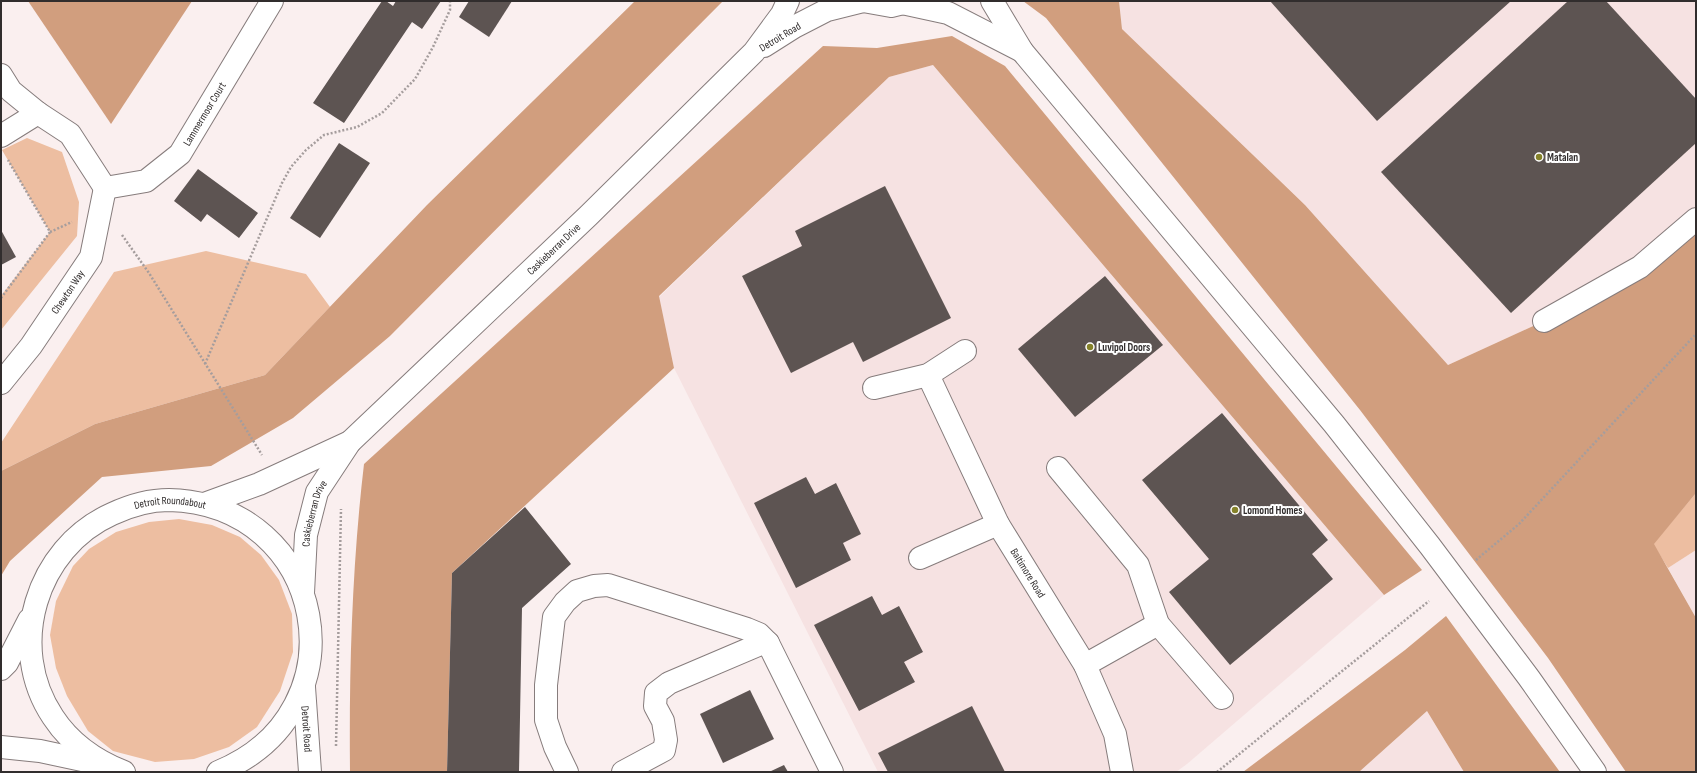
<svg xmlns="http://www.w3.org/2000/svg" width="1697" height="773" viewBox="0 0 1697 773" font-family="'Sofia Sans Condensed',sans-serif">
	<rect width="100%" height="100%" fill="#faefef"/>
	<g fill="#f6e2e2">
		<polygon points="1119,1 1696,1 1696,215 1544,321 1448,365 1305,205 1122,29"/>
		<polygon points="933,65 1384,595 1187,764 1176,772 878,772 674,368 659,297 889,77"/>
		<polygon points="1696,550 1696,618 1668,568"/>
		<polygon points="1427,711 1464,772 1359,772"/>
	</g>
	<g fill="#edbea1">
		<polygon points="27,138 62,152 79,202 77,236 1,330 1,296 50,232 2,150"/>
		<polygon points="206,251 306,274 330,307 265,375 95,424 1,471 1,443 114,272"/>
		<polygon points="1696,493 1696,550 1668,568 1653,544"/>
		<polygon points="179,519 212,525 240,537 261,555 279,580 292,614 293,652 280,691 257,727 229,747 194,759 155,762 113,751 88,731 67,696 56,668 50,635 56,601 73,566 89,549 116,532 149,522"/>
	</g>
	<g fill="#d19e7e">
		<polygon points="28,1 192,1 111,124"/>
		<polygon points="635,1 723,1 390,336 293,418 211,466 102,477 10,561 1,576 1,471 95,424 265,375 427,205"/>
		<polygon points="1023,1 1119,1 1122,29 1305,205 1448,365 1544,321 1696,215 1696,493 1654,544 1696,618 1696,772 1626,772 1548,658 1360,410 1046,18"/>
		<path d="M952 36 1005 66 1422 570 1384 595 933 65 889 77 659 296 674 368 452 573 447 772H350C349 669 352 566 364 464L823 46 877 48Z"/>
		<polygon points="1446,616 1560,772 1464,772 1427,711 1359,772 1243,772 1405,650"/>
	</g>
	<g fill="#5d5452">
		<polygon points="382,1 386,1 393,6 396,1 441,1 422,29 412,22 344,123 313,103"/>
		<polygon points="469,1 512,1 489,37 459,17"/>
		<polygon points="1270,1 1511,1 1377,121"/>
		<polygon points="1568,1 1606,1 1696,99 1696,143 1511,313 1381,172"/>
		<polygon points="339,143 370,163 320,238 290,218"/>
		<polygon points="198,169 258,213 239,238 207,214 201,222 174,201"/>
		<polygon points="885,186 951,318 863,362 853,342 791,373 742,276 802,246 795,231"/>
		<polygon points="1,230 16,257 1,265"/>
		<polygon points="1105,276 1163,345 1075,417 1018,349"/>
		<polygon points="1222,413 1328,540 1312,554 1333,579 1230,665 1169,592 1209,559 1142,480"/>
		<polygon points="806,477 815,494 836,483 861,534 843,543 851,560 796,588 754,503"/>
		<polygon points="525,507 571,564 522,608 519,772 447,772 452,573"/>
		<polygon points="872,596 882,615 899,606 923,652 904,662 915,682 859,711 814,625"/>
		<polygon points="750,690 774,739 723,763 700,714"/>
		<polygon points="972,706 1005,772 888,772 878,753"/>
		<polygon points="784,765 788,772 769,772"/>
	</g>
	<g fill="none" stroke-linecap="round" stroke-linejoin="round">
		<g stroke="#867c7c" stroke-width="24">
			<g id="minor">
				<polyline points="764,46 794,27 827,10 863,1"/>
				<polyline points="1,75 11,91 38,113 70,134 105,188"/>
				<polyline points="1,136 38,113"/>
				<path id="s1" d="M105 188 146 181 180 154 272 1"/>
				<polyline points="1544,321 1640,267 1696,219"/>
				<path id="s2" d="M928 375 998 524 1085 665 1115 734 1122 772"/>
				<path id="s3" d="M1 383 31 346 91 257 105 188"/>
				<polyline points="874,388 928,375 965,351"/>
				<polyline points="1058,468 1138,565 1158,624 1222,698"/>
				<polyline points="204,504 259,484 350,442"/>
				<polyline points="920,558 998,524"/>
				<path id="s4" d="M303 593 306 535 317 492 350 442 588 216 754 52 782 14 788 1"/>
				<polyline points="1085,665 1158,624"/>
				<polyline points="1,669 7,663 29,620"/>
				<path id="s5" d="M304 687 310 772"/>
				<polyline points="1,747 40,751 96,763"/>
				<path id="s6" d="M124 772C96 761 70 743 53 717 6 647 36 548 112 514 129 506 149 500 169 500 327 504 366 712 218 772"/>
				<polyline points="567,772 555,747 546,720 546,685 554,617 565,602 577,591 594,586 608,585 747,629 759,634 768,643"/>
				<polyline points="623,772 664,750 666,740 663,721 655,706 656,693 669,683 763,643 768,643 832,772"/>
			</g>
		</g>
		<g stroke="#867c7c" stroke-width="24">
			<g id="major">
				<polyline points="863,1 891,6 911,1"/>
				<polyline points="992,1 1022,51 1334,424 1430,546 1529,678 1595,772"/>
				<polyline points="902,3 948,13 1022,51"/>
			</g>
		</g>
		<g stroke="#a59d9d" stroke-width="2.5" stroke-dasharray="2 2" stroke-linecap="butt">
			<polyline points="50,232 72,222"/>
			<polyline points="122,235 149,273 262,455"/>
			<polyline points="1,298 50,232 8,160"/>
			<polyline points="205,364 282,183 291,167 306,150 324,135 357,127 382,113 415,79 433,47 450,10 450,1"/>
			<polyline points="1476,560 1519,524 1696,334"/>
			<polyline points="336,746 341,509"/>
			<polyline points="1217,772 1429,601"/>
		</g>
		<use href="#minor" stroke="#fff" stroke-width="22"/>
		<use href="#major" stroke="#fff" stroke-width="22"/>
	</g>
	<g fill="#85822a" stroke="#fff" stroke-width="1.5">
		<circle cx="1539" cy="157" r="4"/>
		<circle cx="1090" cy="347" r="4"/>
		<circle cx="1235" cy="510" r="4"/>
	</g>
	<g text-anchor="middle" dominant-baseline="central" stroke-width="4" stroke-linejoin="round" paint-order="stroke">
		<g font-size="11" fill="#312d2d" stroke="#fff">
			<text transform="translate(780 37) rotate(-31)">Detroit Road</text>
			<text stroke="none"><textPath href="#s1" startOffset="132">Lammermoor Court</textPath></text>
			<text stroke="none"><textPath href="#s4" startOffset="443">Caskieberran Drive</textPath></text>
			<text stroke="none"><textPath href="#s3" startOffset="113">Chewton Way</textPath></text>
			<text stroke="none"><textPath href="#s6" startOffset="391">Detroit Roundabout</textPath></text>
			<text stroke="none"><textPath href="#s4" startOffset="81">Caskieberran Drive</textPath></text>
			<text stroke="none"><textPath href="#s2" startOffset="222">Baltimore Road</textPath></text>
			<text stroke="none"><textPath href="#s5" startOffset="42">Detroit Road</textPath></text>
		</g>
		<g font-size="11" font-weight="bold" fill="#312d2d" stroke="#fff" text-anchor="start">
			<text x="1547" y="157">Matalan</text>
			<text x="1098" y="347">Luvipol Doors</text>
			<text x="1243" y="510">Lomond Homes</text>
		</g>
	</g>
	<rect width="1697" height="773" fill="none" stroke="#312d2d" stroke-width="4"/>
</svg>
